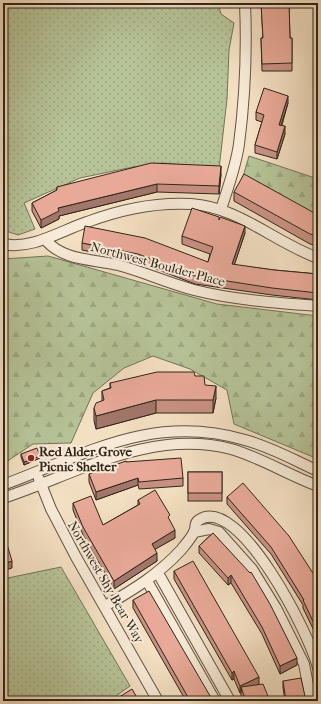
<svg xmlns="http://www.w3.org/2000/svg" width="321" height="704" viewBox="0 0 321 704" font-family="'IM FELL French Canon',serif">
	<defs>
		<pattern id="grass-dots" width="8" height="8" patternUnits="userSpaceOnUse"><rect width="8" height="8" fill="#b6c397"/><path d="M2 2h.1M6 6h.1" fill="none" stroke="#9da782" stroke-width="1.8" stroke-linecap="round"/></pattern>
		<pattern id="forest-firs" width="22" height="20" patternUnits="userSpaceOnUse"><rect width="22" height="20" fill="#b6c397"/><path d="M5 1l3.5 6h-7zM16 11l3.5 6h-7z" fill="#9da782"/></pattern>
	</defs>
	<rect width="100%" height="100%" fill="#f3dfc2"/>
	<filter id="stains"><feTurbulence type="fractalNoise" baseFrequency=".005" numOctaves="4"/><feColorMatrix values="0 0 0 0 .2 0 0 0 0 .09 0 0 0 0 .02 0 0 0 .5 -.17"/></filter>
	<radialGradient id="worn" r=".72"><stop offset=".6" stop-color="#630" stop-opacity="0"/><stop offset="1" stop-color="#630" stop-opacity=".3"/></radialGradient>
	<g fill="url(#grass-dots)" stroke="#747459">
		<polygon points="3,3 218,3 221,14 234,23 229,50 227,99 219,169 164,163 133,167 80,178 24,203 35,229 18,235 3,230"/>
		<polygon points="61,567 130,686 109,701 3,701 3,579"/>
	</g>
	<g fill="url(#forest-firs)" stroke="#747459">
		<polygon points="249,156 318,179 318,218 242,180"/>
		<polygon points="48,256 217,304 318,316 318,459 234,424 227,390 190,369 153,356 124,368 93,393 71,443 33,444 3,464 3,259"/>
	</g>
	<g fill="none" stroke-linecap="round" stroke-linejoin="round">
		<g stroke="#625445" stroke-width="12">
			<g id="minor">
				<path d="M221 209C228 188 236 166 239 144 245 98 247 50 245 3"/>
				<path d="M45 239C62 261 93 259 118 265 144 272 168 283 194 290 234 300 277 303 318 306"/>
				<path d="M3 244C32 250 60 231 87 222 119 210 156 202 191 204 239 207 274 242 318 258"/>
				<polyline points="39,479 51,509 76,557 158,701"/>
				<path d="M3 485C87 454 152 413 245 440 271 447 294 460 318 471"/>
				<path d="M3 498C76 474 151 428 231 449 262 458 288 475 318 486"/>
				<polyline points="194,532 209,529 219,532 252,569 276,608 304,664 311,701"/>
				<polyline points="158,573 230,701"/>
				<polyline points="147,581 215,701"/>
				<path d="M105 606C133 590 159 574 181 550 185 545 193 536 195 530 196 526 194 523 199 520 239 493 311 637 318 668"/>
			</g>
		</g>
		<use href="#minor" stroke="#f7ead7" stroke-width="10"/>
	</g>
	<g fill="#c89183" stroke="#31261b">
		<polygon points="261,3 289,3 290,38 292,38 292,71 262,71 261,38 263,38"/>
		<polygon points="288,103 282,125 285,134 277,159 255,153 255,145 262,122 256,120 256,112"/>
		<polygon points="221,174 219,194 157,192 59,216 59,219 41,228 32,211 32,203 57,190 57,187"/>
		<polygon points="234,192 318,215 318,246 310,244 234,201"/>
		<polygon points="219,220 245,233 234,265 274,270 318,274 318,300 272,295 195,284 138,262 82,250 82,243 208,262 210,254 182,244 182,236"/>
		<polygon points="195,376 205,385 216,398 213,413 156,413 96,429 94,421 94,408 102,401 102,391 110,388 110,383"/>
		<polygon points="21,454 40,458 24,465 21,457"/>
		<polygon points="126,462 183,478 183,486 139,489 138,485 96,500 89,482 89,474"/>
		<rect x="188" y="472" width="34" height="29"/>
		<polygon points="227,497 318,581 318,639 303,608 303,605 271,554 227,504"/>
		<polygon points="138,500 170,521 175,538 155,549 157,561 114,589 83,535 73,510 73,503 103,525 138,505"/>
		<polygon points="3,521 5,529 5,537 3,537"/>
		<polygon points="213,533 297,665 280,674 262,634 231,583 228,585 199,553 199,546"/>
		<polygon points="174,571 259,684 257,685 270,701 243,701 241,695 241,693 240,693 234,679 232,680 174,579"/>
		<polygon points="133,600 213,701 186,701 133,608"/>
		<polygon points="283,681 306,701 285,701 283,688"/>
	</g>
	<g fill="#a2766a" stroke="#31261b">
		<polygon points="288,96 288,103 279,132 279,125"/>
		<polygon points="285,126 285,134 277,159 277,152"/>
		<polygon points="221,166 221,174 219,194 219,186"/>
		<polygon points="157,184 157,192 59,216 59,219 41,228 41,220 58,208"/>
		<polygon points="245,226 245,233 232,272 232,264"/>
		<polygon points="216,386 216,398 213,413 213,400"/>
		<polygon points="156,400 156,413 96,429 96,416"/>
		<polygon points="40,456 40,458 24,465 24,462"/>
		<polygon points="138,478 138,485 96,500 96,492"/>
		<polygon points="175,530 175,538 152,551 152,544"/>
		<polygon points="157,553 157,561 114,589 114,581"/>
		<polygon points="12,561 12,568 3,571 3,564"/>
		<polygon points="231,575 231,583 228,585 228,578"/>
		<polygon points="297,658 297,665 280,674 280,666"/>
		<polygon points="234,671 234,679 232,680 232,673"/>
		<polygon points="259,677 259,684 242,692 241,687 241,693 240,693 240,686"/>
		<polygon points="191,698 191,701 189,701 189,699"/>
	</g>
	<g fill="#e8a998" stroke="#31261b">
		<polygon points="261,3 289,3 290,38 292,38 292,63 262,64 261,38 263,38"/>
		<polygon points="264,88 288,96 279,125 285,126 277,152 255,145 264,115 256,112"/>
		<polygon points="151,163 221,166 219,186 157,184 58,208 59,211 41,220 32,203 57,190 57,187"/>
		<polygon points="244,174 318,215 318,236 310,234 234,192"/>
		<polygon points="192,208 219,217 219,220 220,217 245,226 232,264 274,270 318,274 318,293 272,288 195,276 138,254 82,243 85,226 145,238 208,262 213,247 182,236"/>
		<polygon points="157,372 194,372 195,376 204,376 205,385 216,386 213,400 156,400 96,416 94,408 96,403 104,400 102,391 111,388 110,383"/>
		<polygon points="37,448 40,456 24,462 21,454"/>
		<polygon points="181,458 183,478 139,482 138,478 96,492 89,474 126,461 126,462"/>
		<rect x="188" y="472" width="34" height="21"/>
		<polygon points="243,483 289,536 318,581 318,632 303,600 304,600 271,547 227,497"/>
		<polygon points="155,490 170,515 168,517 175,530 152,544 157,553 114,581 83,527 73,503 91,496 103,525 140,504 138,500"/>
		<polygon points="3,521 5,529 3,530"/>
		<polygon points="213,533 250,573 251,572 270,604 297,658 280,666 262,627 231,575 228,578 199,546"/>
		<polygon points="3,541 6,541 12,561 3,564"/>
		<polygon points="193,561 259,677 240,686 234,671 232,673 174,571"/>
		<polygon points="149,591 213,701 193,701 191,698 189,699 133,600"/>
		<polygon points="301,678 306,701 286,701 283,681"/>
		<polygon points="263,684 270,701 246,701 241,687"/>
		<polygon points="132,689 139,701 113,701"/>
	</g>
	<circle fill="#8f2418" stroke="#f7ead7" stroke-width="1.5" cx="31" cy="458" r="4"/>
	<g text-anchor="middle" dominant-baseline="central" stroke-width="4" stroke-linejoin="round" paint-order="stroke">
		<g font-size="13" fill="#31261b" stroke="#f7ead7">
			<text transform="translate(158 264) rotate(15)">Northwest Boulder Place</text>
			<text transform="translate(106 582) rotate(60)">Northwest Shy Bear Way</text>
		</g>
		<g font-size="13" font-weight="bold" fill="#31261b" stroke="#f7ead7" text-anchor="start">
			<text x="39" y="451">Red Alder Grove<tspan x="39" dy="15">Picnic Shelter</tspan></text>
		</g>
	</g>
	<rect width="321" height="704" fill="none" stroke="#f3dfc2" stroke-width="16"/>
	<rect x="4" y="4" width="313" height="696" fill="none" stroke="#31261b" stroke-width="2"/>
	<rect x="8" y="8" width="305" height="688" fill="none" stroke="#31261b"/>
	<rect width="100%" height="100%" filter="url(#stains)"/>
	<rect width="100%" height="100%" fill="url(#worn)"/>
</svg>
